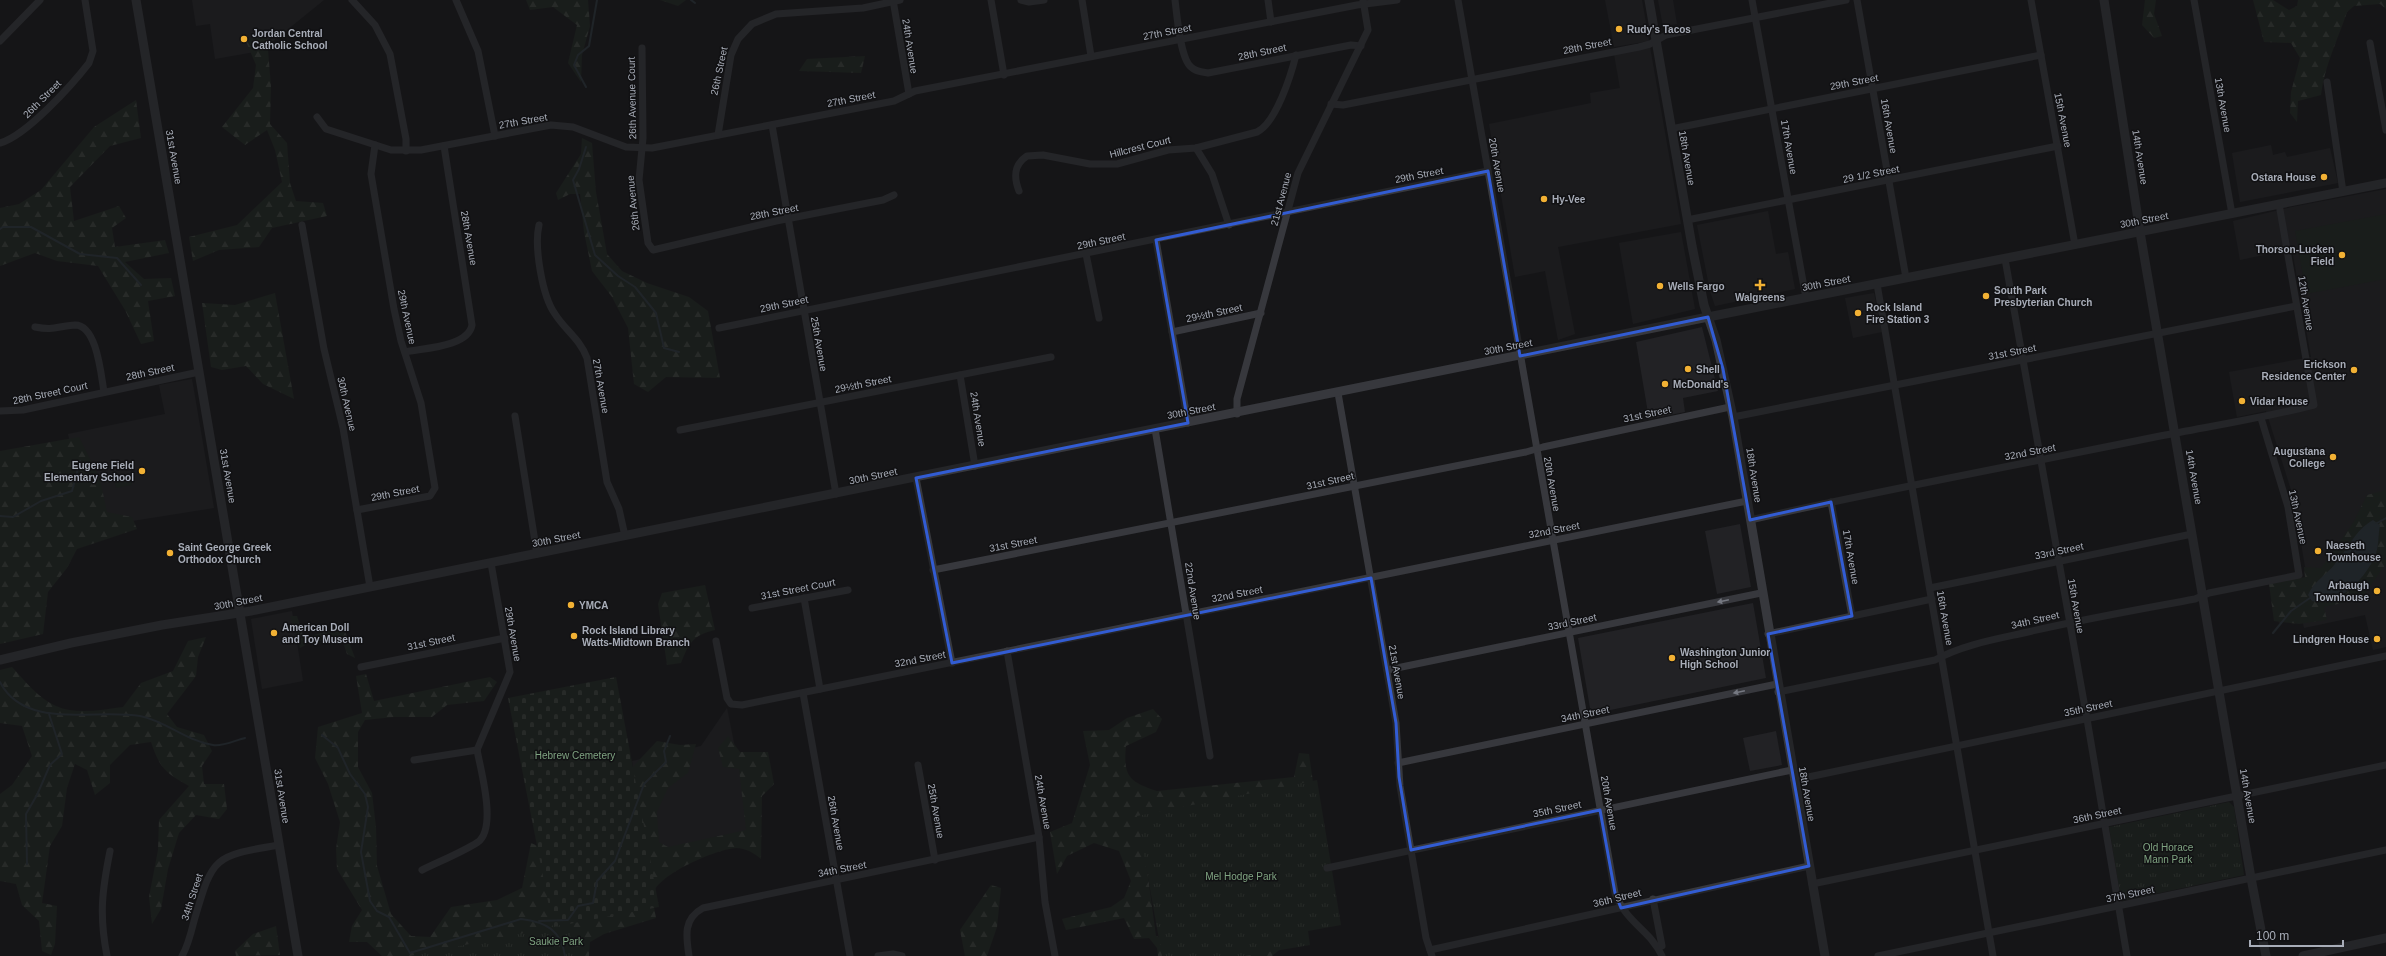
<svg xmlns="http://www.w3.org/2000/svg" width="2386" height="956" viewBox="0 0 2386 956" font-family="Arial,sans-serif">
	<defs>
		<pattern id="forest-firs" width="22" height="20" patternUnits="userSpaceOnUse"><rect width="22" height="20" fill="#1e261f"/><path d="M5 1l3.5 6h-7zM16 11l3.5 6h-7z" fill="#3c433d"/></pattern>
		<pattern id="cemetery-stones" width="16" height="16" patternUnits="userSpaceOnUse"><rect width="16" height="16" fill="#1e261f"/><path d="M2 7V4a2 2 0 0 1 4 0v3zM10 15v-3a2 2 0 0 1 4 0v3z" fill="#3c433d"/></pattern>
		<pattern id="park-tufts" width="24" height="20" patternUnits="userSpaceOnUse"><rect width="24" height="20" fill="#1e261f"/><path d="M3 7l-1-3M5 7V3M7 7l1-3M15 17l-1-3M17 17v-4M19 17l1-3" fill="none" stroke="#3c433d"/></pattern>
	</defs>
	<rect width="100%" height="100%" fill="#161618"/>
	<g fill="#222225">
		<polygon points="192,0 324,0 261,51 215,59 210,24 196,26"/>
		<polygon points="1605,0 1642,0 1649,41 1614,47"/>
		<polygon points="1658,0 1673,0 1677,24 1663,26"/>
		<polygon points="1650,47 1681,224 1558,247 1575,334 1558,340 1545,271 1515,277 1489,124 1591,103 1590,93 1620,88 1614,54"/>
		<polygon points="2271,145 2273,155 2285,152 2287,157 2330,148 2338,183 2240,202 2232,153"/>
		<polygon points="2386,189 2386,647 2373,650 2365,615 2304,628 2302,618 2279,623 2272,584 2307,578 2293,496 2266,411 2237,417 2229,372 2311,357 2292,249 2240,260 2233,221 2292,207"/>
		<polygon points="1768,211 1776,254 1788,252 1795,289 1715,306 1710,291 1697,225"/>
		<polygon points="1681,232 1695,309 1633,324 1619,243"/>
		<polygon points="1874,293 1882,332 1853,338 1845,298"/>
		<polygon points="1702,327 1718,391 1683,398 1685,412 1649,419 1636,342"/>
		<polygon points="192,379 214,508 88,528 68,434 165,414 159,385"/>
		<polygon points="1740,524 1751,587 1717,594 1705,531"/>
		<polygon points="1753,603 1766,678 1591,714 1578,638"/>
		<polygon points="292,611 303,681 262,689 251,619"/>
		<polygon points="727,708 752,833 649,852 632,761 701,746"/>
		<polygon points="1776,731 1782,765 1750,771 1743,738"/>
	</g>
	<g fill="#1e261f">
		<polygon points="2386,214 2386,279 2306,294 2295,231"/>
		<polygon points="131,477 132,485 116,488 114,480"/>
	</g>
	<g fill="url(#forest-firs)">
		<polygon points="526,0 588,0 590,26 582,55 581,82 568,63 577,25 553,7 530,10"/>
		<polygon points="660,0 686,0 678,6"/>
		<polygon points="2145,0 2156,0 2154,14 2162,36 2154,38 2142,25"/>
		<path d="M2253 0H2273L2289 10 2297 6 2298 0H2386V9L2380 4 2354 6 2347 12C2338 39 2324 67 2321 95L2298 101 2297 122 2290 113 2291 92 2300 58 2291 43 2264 42Z"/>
		<polygon points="267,37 271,87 270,124 287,143 290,183 296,201 323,203 327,216 272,228 259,247 219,250 193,261 189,237 237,225 282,182 275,150 267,130 245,145 222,127 253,88 256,65 245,39"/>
		<polygon points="865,56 861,73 799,71 807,59"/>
		<polygon points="136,100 141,138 110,146 70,187 74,221 119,206 126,218 112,228 115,247 165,240 169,253 125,262 144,279 171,278 175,296 148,301 154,341 141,344 125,310 98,266 57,261 35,253 0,266 0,208 19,204 41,190 94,127"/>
		<polygon points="582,138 592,143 596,192 607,254 622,271 647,283 689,297 708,311 720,378 666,377 648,392 634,384 628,328 612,297 592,271 584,232 580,194 570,194 558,200 556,193 581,154"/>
		<polygon points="275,293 294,399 263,384 246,366 222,370 211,367 202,303 235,305"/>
		<polygon points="79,437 100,479 107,512 132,517 137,529 77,549 67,568 48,592 43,634 0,644 0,451"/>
		<polygon points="2386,490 2386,564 2361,599 2324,607 2327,620 2299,624 2274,621 2269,584 2305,577 2304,567 2321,568 2353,523 2367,495"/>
		<path d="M705 585 715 630C693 635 689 643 681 663L667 665 658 604 662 593Z"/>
		<polygon points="290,616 297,616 304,638 343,626 355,658 347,654 341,637 309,643 300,648"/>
		<path d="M206 637 198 657 196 676 167 714 177 727 204 735 212 751 202 766 204 784H224L227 809 219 819 196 815 179 833 168 869 161 909 152 924 149 897 158 850 159 820 189 786C164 772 160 768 151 742L130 745 110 765V783L95 795 87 770 75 764 67 788 62 826 50 846 42 903 57 906 55 944 51 955 42 951 39 921 22 905 16 884 0 881V794L12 785 32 756 22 726 0 723V670L12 667C24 680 39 699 56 706 76 715 101 710 123 707L141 683 173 671 188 641Z"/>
		<path d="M366 674 374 701 490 677 497 682 484 701 447 705 432 717H394L365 720 358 732V767L372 793 376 827 377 866 391 914 411 936 430 937 451 907 497 900 522 888 531 843 540 847 627 773 657 741 680 745 696 744 688 773 668 788 657 812 659 842 668 847 746 830 739 769 723 767 718 748 728 736 740 752H768L774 784 762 796 761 859C754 853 746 848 736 848 717 849 658 874 653 894 652 900 655 911 656 918L604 934 590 942 589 956H382L367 942H349L352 926 362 910 337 869 336 849 340 822 328 784 315 758 318 727 362 713 356 676Z"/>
		<path d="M1153 709 1162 719 1156 732 1126 746C1123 776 1129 782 1157 791L1294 777 1299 753 1309 754 1313 782 1141 824 1156 936 1207 956H1158L1157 948 1149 938 1134 939 1124 918 1066 930 1062 919 1111 907 1124 898 1131 881 1119 851 1094 843 1067 856 1057 874 1050 832 1072 823 1090 765 1083 731 1109 730 1127 718Z"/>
		<polygon points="991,885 1001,888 997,927 987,956 965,956 960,930"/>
		<polygon points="276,926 280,955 236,956 235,951 253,934"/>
		<polygon points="1284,946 1272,956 1208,956"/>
	</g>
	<polygon fill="url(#cemetery-stones)" points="616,677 659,907 553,927 508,698"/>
	<g fill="url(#park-tufts)">
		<polygon points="1317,780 1341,925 1308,931 1310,945 1244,956 1162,956 1137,816"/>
		<polygon points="2229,802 2234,807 2244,875 2122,901 2121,900 2109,827"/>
		<polygon points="568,923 575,956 410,956 553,927"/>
	</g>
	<path fill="#2c353c" d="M2373 520 2380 525C2378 535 2379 547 2375 556 2366 578 2337 608 2312 601L2308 595C2314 581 2326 575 2335 564 2348 549 2355 530 2373 520Z"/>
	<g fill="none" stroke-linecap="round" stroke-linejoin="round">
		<g stroke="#2c353c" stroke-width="2">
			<polyline points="691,0 695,3"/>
			<polyline points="586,87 574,65 578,55 589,46 597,0"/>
			<polyline points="586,147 579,169 573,180 595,255 618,276 635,287 656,313 664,348 679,352"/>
			<polyline points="0,229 3,227 31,227 80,254 117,258 141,285"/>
			<polyline points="0,516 13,517 41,501 72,491 80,461"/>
			<polyline points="2377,523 2386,518"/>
			<polyline points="2273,633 2291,611 2310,598"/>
			<path d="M0 682C25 731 97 708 140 716 166 721 186 741 213 745 222 747 236 740 245 738"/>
			<path d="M322 735 338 748 350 774 365 794 368 807 361 852 370 901 377 911 389 917 410 953 521 919C546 922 561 930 565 956"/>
			<polyline points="27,864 26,814 37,795 50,765 62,754 49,714"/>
			<polyline points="539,921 568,920 578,906 593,903 597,881 615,861 644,784 666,762 664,751 670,736"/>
		</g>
		<g stroke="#37383d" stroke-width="7">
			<polyline points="352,0 375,25 390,54 406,139 406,151"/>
			<polyline points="456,0 478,51 495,136"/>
			<polyline points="893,0 909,94"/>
			<polyline points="991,0 1004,75"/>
			<polyline points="1021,0 1029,2 1044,0"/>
			<polyline points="1082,0 1091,56"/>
			<path d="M1175 0C1177 15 1180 58 1191 67 1196 72 1202 72 1208 73L1351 45 1361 46"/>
			<polyline points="1268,0 1271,22"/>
			<path d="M1458 0 1615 893C1626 923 1651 931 1662 956"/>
			<polyline points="1752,0 1806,298"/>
			<polyline points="1857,0 1906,278"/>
			<polyline points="2031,0 2075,245"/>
			<polyline points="2194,0 2232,214"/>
			<polyline points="0,41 40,0"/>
			<polyline points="2370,43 2386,130"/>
			<polyline points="642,48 643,138 639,180 648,243 653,250 776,221 883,200 894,195"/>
			<polyline points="2327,82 2343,192"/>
			<polyline points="1331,104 1343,105 1639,47 1650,44 1666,35 1846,0"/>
			<polyline points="317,117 326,129 391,150 421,150 551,125 573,127 626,147 652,148 894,101 915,91 1357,5 1397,0"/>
			<polyline points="772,125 836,494"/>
			<polyline points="1671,129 2041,55"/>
			<polyline points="718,135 731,55 738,39 752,24 776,14 863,8 900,0"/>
			<path d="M0 143C26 136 72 85 89 63L93 51 85 0"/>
			<polyline points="1196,148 1212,174 1229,225"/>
			<path d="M1019 191C1014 178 1013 165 1027 156L1043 155 1090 164H1117L1168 150 1196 148 1257 132C1276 123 1291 75 1296 55"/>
			<polyline points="1687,220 2058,146"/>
			<polyline points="302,225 324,349 343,428 370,587"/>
			<path d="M539 225C534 246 542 296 555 314 565 330 580 339 587 358L607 482 619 509 625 536"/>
			<polyline points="1156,240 1188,423"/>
			<polyline points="1086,254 1099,318"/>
			<polyline points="2005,259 2087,719 2127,956"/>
			<polyline points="1877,284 1993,956"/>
			<path d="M35 327C55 331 57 326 75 325 97 325 101 375 104 392"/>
			<polyline points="719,328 1488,171"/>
			<polyline points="1172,332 1261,313"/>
			<path d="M405 352C424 348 468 347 472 325L444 146"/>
			<polyline points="960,375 975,466"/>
			<polyline points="1338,393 1396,723 1400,786 1426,938 1432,956"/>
			<polyline points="0,411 23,410 199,372"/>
			<polyline points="1237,414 1237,399 1298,173 1368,30 1363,0"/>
			<polyline points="515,416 537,554"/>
			<polyline points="1733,417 2296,306"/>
			<polyline points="1155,429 1210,756"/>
			<polyline points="680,430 1051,357"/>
			<polyline points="916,478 952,663"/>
			<polyline points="1831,502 1852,616"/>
			<polyline points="357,510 430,496 435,488 421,403 401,341 394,309 371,174 375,145"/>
			<path d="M1750 520C1886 489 2023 464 2160 436 2211 426 2263 418 2314 405L2279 204"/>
			<polyline points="933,570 1526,452 1543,447 1730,407"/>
			<polyline points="1930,588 2192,534"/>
			<polyline points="804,598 820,689"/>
			<polyline points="752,608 848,590"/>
			<polyline points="1768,634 1932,599"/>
			<polyline points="716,641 727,698 731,704 742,705 1747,501"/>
			<polyline points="1007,651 1039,837 1045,902 1055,956"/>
			<polyline points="361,667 505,638"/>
			<polyline points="1387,670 1761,593"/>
			<path d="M1778 692 1935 660C1960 646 1991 640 2019 634 2078 620 2136 610 2195 599L2209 593 2299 575 2288 507 2261 418"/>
			<polyline points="803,693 850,956"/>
			<polyline points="477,750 510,672 491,563"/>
			<polyline points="414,760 477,750"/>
			<polyline points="1398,763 1777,684"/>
			<polyline points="918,765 935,860"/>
			<polyline points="1794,780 2386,656"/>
			<polyline points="1327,868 1792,770"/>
			<path d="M422 870C440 861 461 853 478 842 497 828 481 771 477 750"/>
			<polyline points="1812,884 2386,765"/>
			<polyline points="1653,899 1662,946"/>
			<polyline points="1430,950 1809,866"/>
			<path d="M107 956C99 915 102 891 110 851"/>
			<path d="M182 956C188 946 191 933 194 921 213 857 212 856 279 845"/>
			<path d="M689 956C686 936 683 919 703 908L1039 837"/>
			<polyline points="878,956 893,954 902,956"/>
			<polyline points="1878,956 2386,850"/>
		</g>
		<g stroke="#37383d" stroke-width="9">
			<polyline points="136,0 298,956"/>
			<polyline points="1649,0 1692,246 1704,305 1716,340 1733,417 1825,956"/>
			<polyline points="2104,0 2140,232 2251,878 2266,956"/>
			<polyline points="0,660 71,643 162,625 251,611 1708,317 2386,183"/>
			<polyline points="2303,956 2386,938"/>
		</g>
	</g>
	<defs><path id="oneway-solid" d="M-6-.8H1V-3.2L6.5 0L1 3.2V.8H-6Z"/></defs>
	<g fill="#757881">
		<use href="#oneway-solid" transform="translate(1723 601) rotate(168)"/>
		<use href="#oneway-solid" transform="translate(1739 692) rotate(168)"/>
	</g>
	<path d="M0 0H2386V956H0ZM1488 171 1520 356 1708 317 1723 369 1750 520 1831 502 1852 616 1768 634 1809 866 1621 908 1615 893 1600 810 1411 850 1399 777 1396 723 1371 578 952 663 916 478 1188 423 1156 240Z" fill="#161618" fill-opacity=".55" fill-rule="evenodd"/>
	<path fill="none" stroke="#325cd3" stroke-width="3" stroke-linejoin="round" d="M1488 171 1520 356 1708 317 1723 369 1750 520 1831 502 1852 616 1768 634 1809 866 1621 908 1615 893 1600 810 1411 850 1399 777 1396 723 1371 578 952 663 916 478 1188 423 1156 240Z"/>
	<g fill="#f2b134" stroke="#111113" stroke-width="1.5">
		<circle cx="1619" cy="29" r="4"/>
		<circle cx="244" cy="39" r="4"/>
		<circle cx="2324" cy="177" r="4"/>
		<circle cx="1544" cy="199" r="4"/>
		<circle cx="2342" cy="255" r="4"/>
		<path d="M1758 279h4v4h4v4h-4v4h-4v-4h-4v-4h4z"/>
		<circle cx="1660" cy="286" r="4"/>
		<circle cx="1986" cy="296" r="4"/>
		<circle cx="1858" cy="313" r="4"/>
		<circle cx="1688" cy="369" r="4"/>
		<circle cx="2354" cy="370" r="4"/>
		<circle cx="1665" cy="384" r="4"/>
		<circle cx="2242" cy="401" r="4"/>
		<circle cx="2333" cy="457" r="4"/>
		<circle cx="142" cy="471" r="4"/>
		<circle cx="2318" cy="551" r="4"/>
		<circle cx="170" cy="553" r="4"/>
		<circle cx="2377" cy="591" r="4"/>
		<circle cx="571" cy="605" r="4"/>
		<circle cx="274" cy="633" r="4"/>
		<circle cx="574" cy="636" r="4"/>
		<circle cx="2377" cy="639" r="4"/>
		<circle cx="1672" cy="658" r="4"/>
	</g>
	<g text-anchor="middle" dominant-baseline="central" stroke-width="3" stroke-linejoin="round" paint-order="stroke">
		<g font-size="10" font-weight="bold" fill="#a8adb8" stroke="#111113" text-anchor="start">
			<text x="1627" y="29">Rudy's Tacos</text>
			<text x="252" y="33">Jordan Central<tspan x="252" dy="12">Catholic School</tspan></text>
			<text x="2316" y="177" text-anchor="end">Ostara House</text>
			<text x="1552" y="199">Hy-Vee</text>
			<text x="2334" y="249" text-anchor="end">Thorson-Lucken<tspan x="2334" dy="12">Field</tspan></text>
			<text x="1668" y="286">Wells Fargo</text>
			<text x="1994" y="290">South Park<tspan x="1994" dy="12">Presbyterian Church</tspan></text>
			<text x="1760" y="297" text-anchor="middle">Walgreens</text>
			<text x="1866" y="307">Rock Island<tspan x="1866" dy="12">Fire Station 3</tspan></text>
			<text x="2346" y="364" text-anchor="end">Erickson<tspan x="2346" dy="12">Residence Center</tspan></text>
			<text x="1696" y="369">Shell</text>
			<text x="1673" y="384">McDonald's</text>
			<text x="2250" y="401">Vidar House</text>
			<text x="2325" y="451" text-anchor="end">Augustana<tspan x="2325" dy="12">College</tspan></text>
			<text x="134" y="465" text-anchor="end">Eugene Field<tspan x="134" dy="12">Elementary School</tspan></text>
			<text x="2326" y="545">Naeseth<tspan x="2326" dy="12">Townhouse</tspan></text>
			<text x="178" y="547">Saint George Greek<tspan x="178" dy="12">Orthodox Church</tspan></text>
			<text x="2369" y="585" text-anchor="end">Arbaugh<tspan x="2369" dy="12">Townhouse</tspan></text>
			<text x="579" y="605">YMCA</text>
			<text x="282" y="627">American Doll<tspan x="282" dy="12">and Toy Museum</tspan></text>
			<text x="582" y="630">Rock Island Library<tspan x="582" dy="12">Watts-Midtown Branch</tspan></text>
			<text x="2369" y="639" text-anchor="end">Lindgren House</text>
			<text x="1680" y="652">Washington Junior<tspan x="1680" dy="12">High School</tspan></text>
		</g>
		<g font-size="10" fill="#a8adb8" stroke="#111113">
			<text transform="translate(1167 32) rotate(-11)">27th Street</text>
			<text transform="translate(910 46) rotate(81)">24th Avenue</text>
			<text transform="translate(1587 46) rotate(-11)">28th Street</text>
			<text transform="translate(1262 52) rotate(-12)">28th Street</text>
			<text transform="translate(719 71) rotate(-78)">26th Street</text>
			<text transform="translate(1854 82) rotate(-11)">29th Street</text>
			<text transform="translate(632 98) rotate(-91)">26th Avenue Court</text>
			<text transform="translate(42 99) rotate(-45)">26th Street</text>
			<text transform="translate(851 99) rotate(-11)">27th Street</text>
			<text transform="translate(2223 105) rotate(80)">13th Avenue</text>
			<text transform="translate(2063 120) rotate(79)">15th Avenue</text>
			<text transform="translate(523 121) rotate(-10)">27th Street</text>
			<text transform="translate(1889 126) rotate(80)">16th Avenue</text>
			<text transform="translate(1140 147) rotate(-14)">Hillcrest Court</text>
			<text transform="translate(1789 147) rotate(80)">17th Avenue</text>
			<text transform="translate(174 157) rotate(80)">31st Avenue</text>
			<text transform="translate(2140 157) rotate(81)">14th Avenue</text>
			<text transform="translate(1687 158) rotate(80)">18th Avenue</text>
			<text transform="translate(1497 165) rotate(80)">20th Avenue</text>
			<text transform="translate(1871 174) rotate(-11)">29 1/2 Street</text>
			<text transform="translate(1419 175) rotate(-11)">29th Street</text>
			<text transform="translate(1281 199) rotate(-75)">21st Avenue</text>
			<text transform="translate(633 203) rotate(-96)">26th Avenue</text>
			<text transform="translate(774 212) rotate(-11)">28th Street</text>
			<text transform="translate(2144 220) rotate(-11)">30th Street</text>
			<text transform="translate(469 238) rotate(80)">28th Avenue</text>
			<text transform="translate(1101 241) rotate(-12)">29th Street</text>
			<text transform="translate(1826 283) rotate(-11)">30th Street</text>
			<text transform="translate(2306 303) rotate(81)">12th Avenue</text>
			<text transform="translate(784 304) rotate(-12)">29th Street</text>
			<text transform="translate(1214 313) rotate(-12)">29½th Street</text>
			<text transform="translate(407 317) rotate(78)">29th Avenue</text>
			<text transform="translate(819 344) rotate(80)">25th Avenue</text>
			<text transform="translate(1508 347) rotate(-11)">30th Street</text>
			<text transform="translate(2012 352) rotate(-11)">31st Street</text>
			<text transform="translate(150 372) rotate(-12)">28th Street</text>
			<text transform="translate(863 384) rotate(-11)">29½th Street</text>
			<text transform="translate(601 386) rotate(80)">27th Avenue</text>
			<text transform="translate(50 393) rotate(-12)">28th Street Court</text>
			<text transform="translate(347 404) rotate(77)">30th Avenue</text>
			<text transform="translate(1191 411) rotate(-11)">30th Street</text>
			<text transform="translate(1647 414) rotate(-12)">31st Street</text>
			<text transform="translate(978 419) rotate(81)">24th Avenue</text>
			<text transform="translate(2030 452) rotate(-11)">32nd Street</text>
			<text transform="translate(1754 475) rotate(81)">18th Avenue</text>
			<text transform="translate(228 476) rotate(80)">31st Avenue</text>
			<text transform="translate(873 476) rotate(-12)">30th Street</text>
			<text transform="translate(2194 477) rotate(80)">14th Avenue</text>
			<text transform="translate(1330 481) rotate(-13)">31st Street</text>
			<text transform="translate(1552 484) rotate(80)">20th Avenue</text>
			<text transform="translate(395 493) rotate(-11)">29th Street</text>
			<text transform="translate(2298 517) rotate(78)">13th Avenue</text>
			<text transform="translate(1554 530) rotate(-11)">32nd Street</text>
			<text transform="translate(556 539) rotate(-11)">30th Street</text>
			<text transform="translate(1013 544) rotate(-11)">31st Street</text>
			<text transform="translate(2059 551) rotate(-12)">33rd Street</text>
			<text transform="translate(1851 557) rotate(80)">17th Avenue</text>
			<text transform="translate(798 589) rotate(-11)">31st Street Court</text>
			<text transform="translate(1193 591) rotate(81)">22nd Avenue</text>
			<text transform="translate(1237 594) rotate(-11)">32nd Street</text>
			<text transform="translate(238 602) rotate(-11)">30th Street</text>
			<text transform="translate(2076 606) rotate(80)">15th Avenue</text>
			<text transform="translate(1945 618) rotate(80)">16th Avenue</text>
			<text transform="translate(2035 620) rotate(-13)">34th Street</text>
			<text transform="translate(1572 622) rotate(-12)">33rd Street</text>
			<text transform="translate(513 634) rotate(80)">29th Avenue</text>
			<text transform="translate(431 642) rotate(-12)">31st Street</text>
			<text transform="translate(920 659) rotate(-11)">32nd Street</text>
			<text transform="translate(1397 672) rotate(80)">21st Avenue</text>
			<text transform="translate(2088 708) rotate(-12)">35th Street</text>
			<text transform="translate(1585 714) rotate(-12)">34th Street</text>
			<text transform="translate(1807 794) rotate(80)">18th Avenue</text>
			<text transform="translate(282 796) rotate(81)">31st Avenue</text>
			<text transform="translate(2248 796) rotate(80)">14th Avenue</text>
			<text transform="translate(1043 802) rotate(80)">24th Avenue</text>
			<text transform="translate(1609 803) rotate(80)">20th Avenue</text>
			<text transform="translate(1557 809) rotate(-12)">35th Street</text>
			<text transform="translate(936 811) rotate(80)">25th Avenue</text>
			<text transform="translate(2097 815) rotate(-12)">36th Street</text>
			<text transform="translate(836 823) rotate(80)">26th Avenue</text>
			<text transform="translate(842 869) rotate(-11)">34th Street</text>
			<text transform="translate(2130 894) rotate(-12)">37th Street</text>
			<text transform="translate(192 897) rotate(-72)">34th Street</text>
			<text transform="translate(1617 898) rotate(-14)">36th Street</text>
		</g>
		<g font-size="10" fill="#7fa381" stroke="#111113">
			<text x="575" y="755">Hebrew Cemetery</text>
			<text x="2168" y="847">Old Horace<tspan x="2168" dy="12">Mann Park</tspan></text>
			<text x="1241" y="876">Mel Hodge Park</text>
			<text x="556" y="941">Saukie Park</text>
		</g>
	</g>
	<path d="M2250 940v6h93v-6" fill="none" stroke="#a8adb8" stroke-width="2"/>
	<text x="2256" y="940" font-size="12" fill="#a8adb8" stroke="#111113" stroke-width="3" paint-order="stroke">100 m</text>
</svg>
